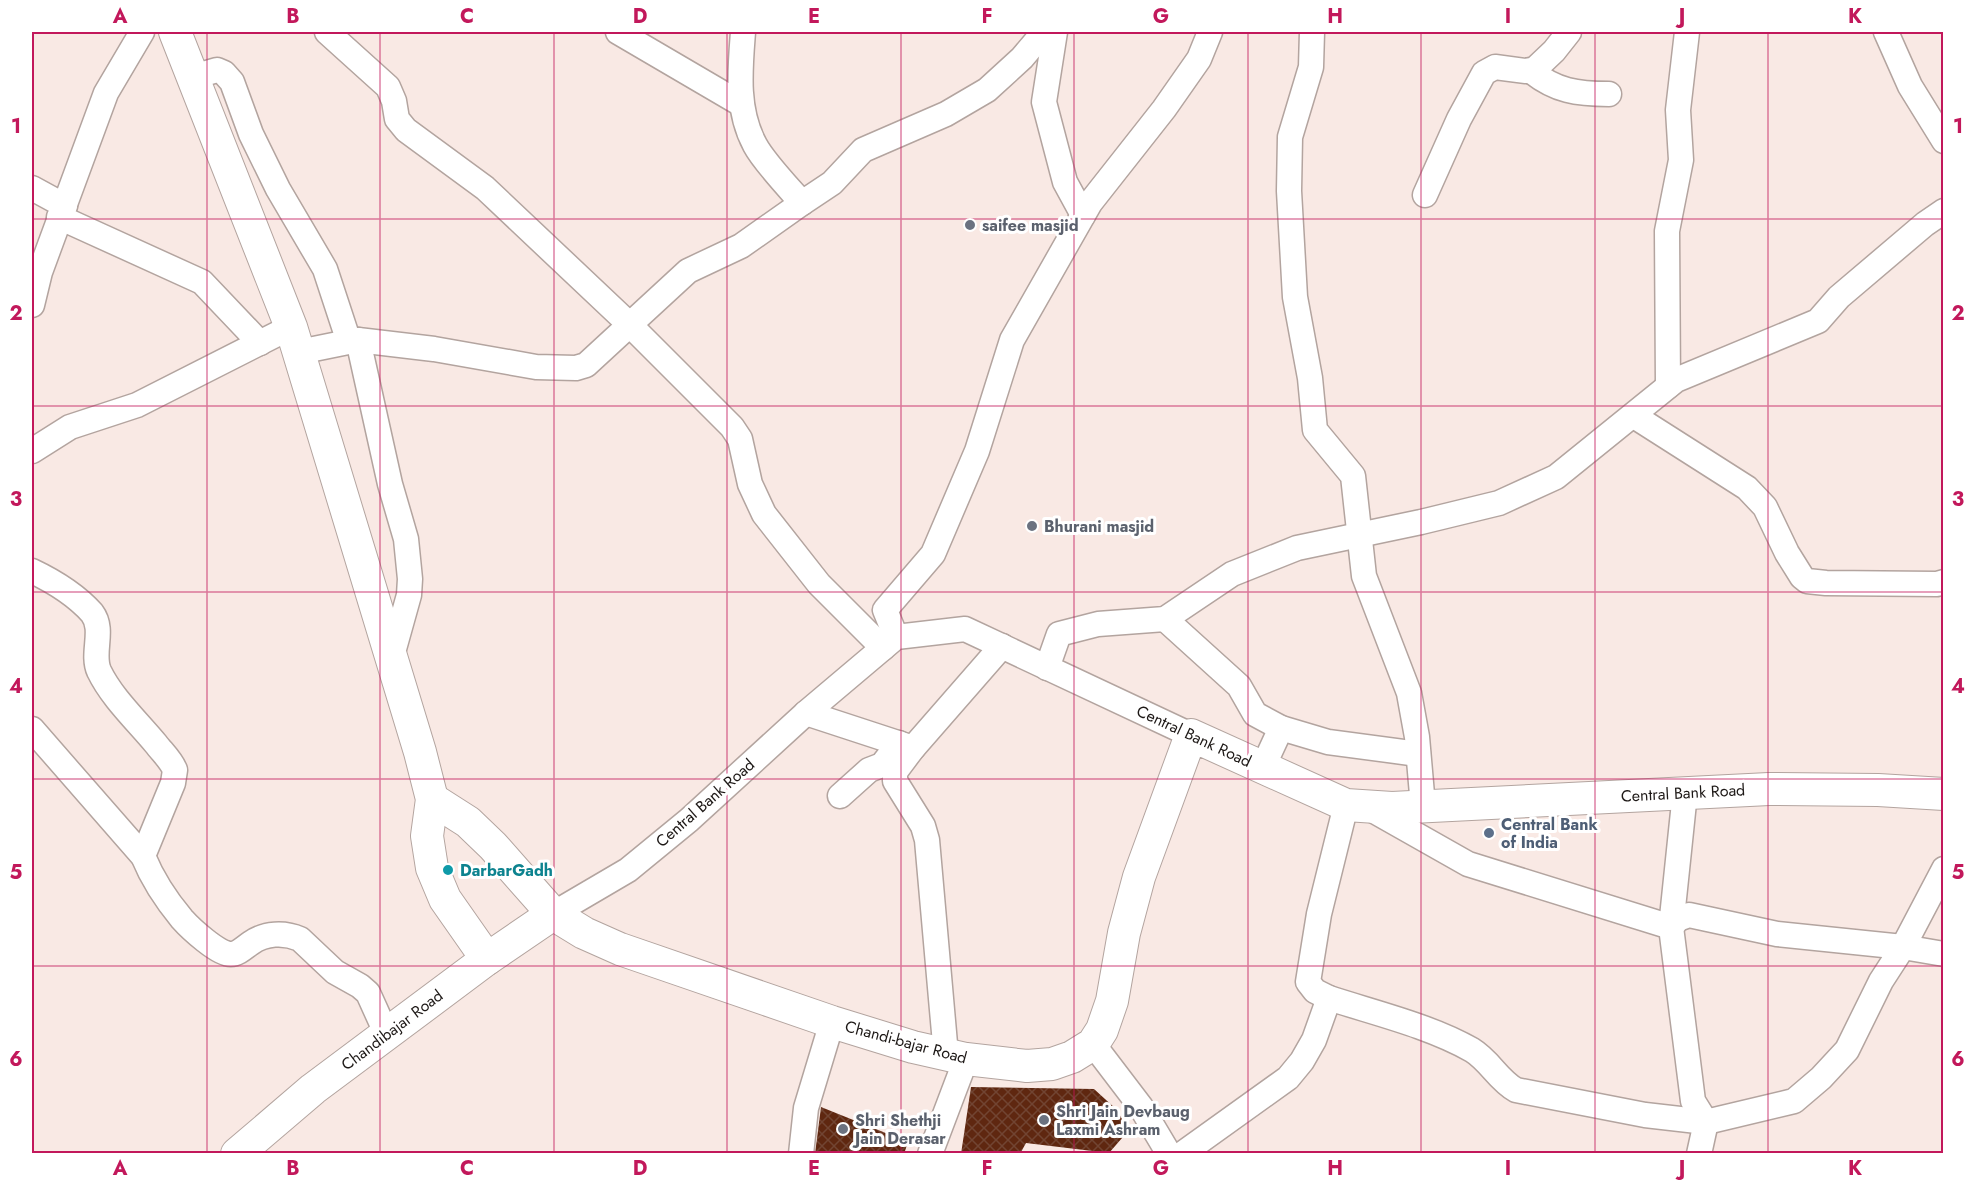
<svg xmlns="http://www.w3.org/2000/svg" width="1975" height="1185" viewBox="0 0 1975 1185" font-family="Jost,sans-serif">
	<defs>
		<pattern id="building-cross-hatch" width="8" height="8" patternUnits="userSpaceOnUse" patternTransform="scale(1.5)"><rect width="8" height="8" fill="#5f2710"/><path d="M0 0l8 8M0 8l8-8" fill="none" stroke="#714432"/></pattern>
	</defs>
	<rect width="100%" height="100%" fill="#f9e9e4"/>
	<g fill="url(#building-cross-hatch)">
		<polygon points="971,1087 1094,1089 1116,1109 1129,1130 1109,1153 1026,1143 1020,1154 961,1154"/>
		<polygon points="821,1107 908,1142 904,1154 815,1154"/>
	</g>
	<g fill="none" stroke-linecap="round" stroke-linejoin="round">
		<g stroke="#b3a49f" stroke-width="27">
			<g id="minor">
				<polyline points="327,32 388,87 394,101 397,119 406,130 485,188 629,324 732,427 740,439 750,484 764,514 819,584 883,648"/>
				<polyline points="618,32 741,104"/>
				<path d="M743 32C740 70 736 110 755 145 764 162 788 187 802 203"/>
				<polyline points="1055,32 1044,102 1065,182 1083,215"/>
				<polyline points="1312,32 1311,67 1290,137 1289,191 1295,297 1310,378 1315,430 1353,476 1364,576 1409,693 1417,737 1423,806"/>
				<polyline points="1886,32 1910,86 1944,141"/>
				<path d="M1531 71C1556 91 1577 94 1609 94"/>
				<polyline points="193,77 217,70 224,73 232,82 251,134 278,189 325,269 349,342"/>
				<polyline points="32,188 65,206"/>
				<polyline points="1425,195 1459,119 1484,73 1495,67 1526,71 1535,69 1554,51 1569,32"/>
				<polyline points="59,217 202,282 260,343"/>
				<polyline points="32,305 40,272 106,93 142,32"/>
				<polyline points="358,340 390,484 406,539 410,579 409,595 392,656"/>
				<polyline points="299,352 358,340 434,349 536,367 576,368 586,365 688,271 741,246 802,203 832,183 863,150 946,114 987,90 1022,58 1044,32"/>
				<polyline points="1668,386 1667,231 1681,160 1678,110 1687,32"/>
				<polyline points="1634,416 1747,488 1765,507 1787,553 1802,577 1807,581 1826,583 1937,584 1944,582"/>
				<polyline points="32,451 70,427 137,405 291,327"/>
				<path d="M32 571C53 581 76 595 92 613 105 630 91 653 99 671 112 698 137 721 156 744 162 752 171 760 175 770L173 783 143 856"/>
				<polyline points="1165,619 1239,686 1255,714 1281,728 1328,742 1418,754"/>
				<polyline points="896,637 885,610 933,554 977,451 1012,340 1090,203 1164,109 1199,59 1210,32"/>
				<polyline points="1047,668 1059,634 1098,624 1165,619 1232,574 1297,548 1421,522 1499,503 1556,477 1676,380 1818,321 1839,297 1925,224 1944,211"/>
				<polyline points="806,713 913,748"/>
				<path d="M32 729 143 856C152 878 167 901 182 919 190 928 219 955 231 954 238 954 245 947 251 943 265 933 284 932 300 939L335 972 360 986 368 993 387 1035"/>
				<polyline points="1263,767 1281,728"/>
				<polyline points="840,796 869,770 882,765 899,743"/>
				<path d="M1346 805 1319 914 1308 982 1315 991 1329 998C1375 1013 1430 1026 1472 1050 1490 1061 1498 1080 1516 1090L1645 1115 1706 1122 1794 1101 1821 1078 1847 1050 1881 981 1903 947 1944 869"/>
				<polyline points="1369,808 1468,864 1671,927 1693,1101 1706,1122 1699,1154"/>
				<polyline points="553,914 628,870 689,820 806,713 896,637 965,629 1191,735"/>
				<polyline points="1671,927 1678,919 1689,915 1777,934 1903,947 1944,954"/>
				<polyline points="1671,927 1685,793"/>
				<polyline points="1093,1044 1141,1107 1169,1154"/>
				<polyline points="946,1055 927,840 923,826 895,781 895,772 913,748 1002,646"/>
				<polyline points="801,1154 806,1108 832,1022"/>
				<polyline points="930,1154 966,1059"/>
				<polyline points="1182,1154 1288,1078 1302,1061 1314,1040 1329,998"/>
			</g>
		</g>
		<g stroke="#b3a49f" stroke-width="34">
			<g id="major">
				<polyline points="175,32 291,327 420,752 432,799 427,836 432,868 445,899 487,959"/>
				<polyline points="432,799 468,822 493,846 553,914 584,933 620,949 832,1022 913,1047 966,1059 1027,1066 1052,1064 1072,1057 1093,1044 1102,1030 1112,1001 1124,933 1139,877 1191,735 1346,805 1392,808 1769,789 1878,790 1944,794"/>
				<polyline points="237,1154 313,1089 487,959 553,914"/>
			</g>
		</g>
		<use href="#minor" stroke="#fff" stroke-width="24"/>
		<use href="#major" stroke="#fff" stroke-width="32"/>
	</g>
	<path fill="none" stroke="#c2185b" stroke-width="1.5" stroke-opacity="0.55" d="M207 32V1154M380 32V1154M554 32V1154M727 32V1154M901 32V1154M1074 32V1154M1248 32V1154M1421 32V1154M1595 32V1154M1768 32V1154M32 219H1944M32 406H1944M32 592H1944M32 779H1944M32 966H1944"/>
	<g fill="#6b7280" stroke="#fff" stroke-width="2">
		<circle cx="970" cy="225" r="6"/>
		<circle cx="1032" cy="526" r="6"/>
		<circle cx="1044" cy="1120" r="6"/>
		<circle cx="843" cy="1129" r="6"/>
	</g>
	<circle fill="#5c6f8a" stroke="#fff" stroke-width="2" cx="1489" cy="833" r="6"/>
	<circle fill="#0f9aa8" stroke="#fff" stroke-width="2" cx="448" cy="870" r="6"/>
	<g text-anchor="middle" dominant-baseline="central" stroke-width="6" stroke-linejoin="round" paint-order="stroke">
		<g font-size="16" font-weight="bold" fill="#5b616d" stroke="#fff" text-anchor="start">
			<text x="982" y="225">saifee masjid</text>
			<text x="1044" y="526">Bhurani masjid</text>
			<text x="1056" y="1111">Shri Jain Devbaug<tspan x="1056" dy="18">Laxmi Ashram</tspan></text>
			<text x="855" y="1120">Shri Shethji<tspan x="855" dy="18">Jain Derasar</tspan></text>
		</g>
		<g font-size="16" fill="#1d1816" stroke="#fff">
			<text transform="translate(1194 736) rotate(25)">Central Bank Road</text>
			<text transform="translate(1683 793) rotate(-3)">Central Bank Road</text>
			<text transform="translate(705 803) rotate(-41)">Central Bank Road</text>
			<text transform="translate(392 1030) rotate(-37)">Chandibajar Road</text>
			<text transform="translate(906 1042) rotate(15)">Chandi-bajar Road</text>
		</g>
		<g font-size="16" font-weight="bold" fill="#4e5e75" stroke="#fff" text-anchor="start">
			<text x="1501" y="824">Central Bank<tspan x="1501" dy="18">of India</tspan></text>
		</g>
		<g font-size="16" font-weight="bold" fill="#0d838f" stroke="#fff" text-anchor="start">
			<text x="460" y="870">DarbarGadh</text>
		</g>
	</g>
	<rect width="1975" height="1185" fill="none" stroke="#ffffff" stroke-width="66"/>
	<rect x="33" y="33" width="1909" height="1119" fill="none" stroke="#c2185b" stroke-width="2"/>
	<g font-size="20" text-anchor="middle" font-weight="bold" fill="#c2185b">
		<text x="120" y="23">A</text>
		<text x="293" y="23">B</text>
		<text x="467" y="23">C</text>
		<text x="640" y="23">D</text>
		<text x="814" y="23">E</text>
		<text x="987" y="23">F</text>
		<text x="1161" y="23">G</text>
		<text x="1335" y="23">H</text>
		<text x="1508" y="23">I</text>
		<text x="1682" y="23">J</text>
		<text x="1855" y="23">K</text>
		<text x="16" y="133">1</text>
		<text x="1958" y="133">1</text>
		<text x="16" y="320">2</text>
		<text x="1958" y="320">2</text>
		<text x="16" y="506">3</text>
		<text x="1958" y="506">3</text>
		<text x="16" y="693">4</text>
		<text x="1958" y="693">4</text>
		<text x="16" y="879">5</text>
		<text x="1958" y="879">5</text>
		<text x="16" y="1066">6</text>
		<text x="1958" y="1066">6</text>
		<text x="120" y="1175">A</text>
		<text x="293" y="1175">B</text>
		<text x="467" y="1175">C</text>
		<text x="640" y="1175">D</text>
		<text x="814" y="1175">E</text>
		<text x="987" y="1175">F</text>
		<text x="1161" y="1175">G</text>
		<text x="1335" y="1175">H</text>
		<text x="1508" y="1175">I</text>
		<text x="1682" y="1175">J</text>
		<text x="1855" y="1175">K</text>
	</g>
</svg>
